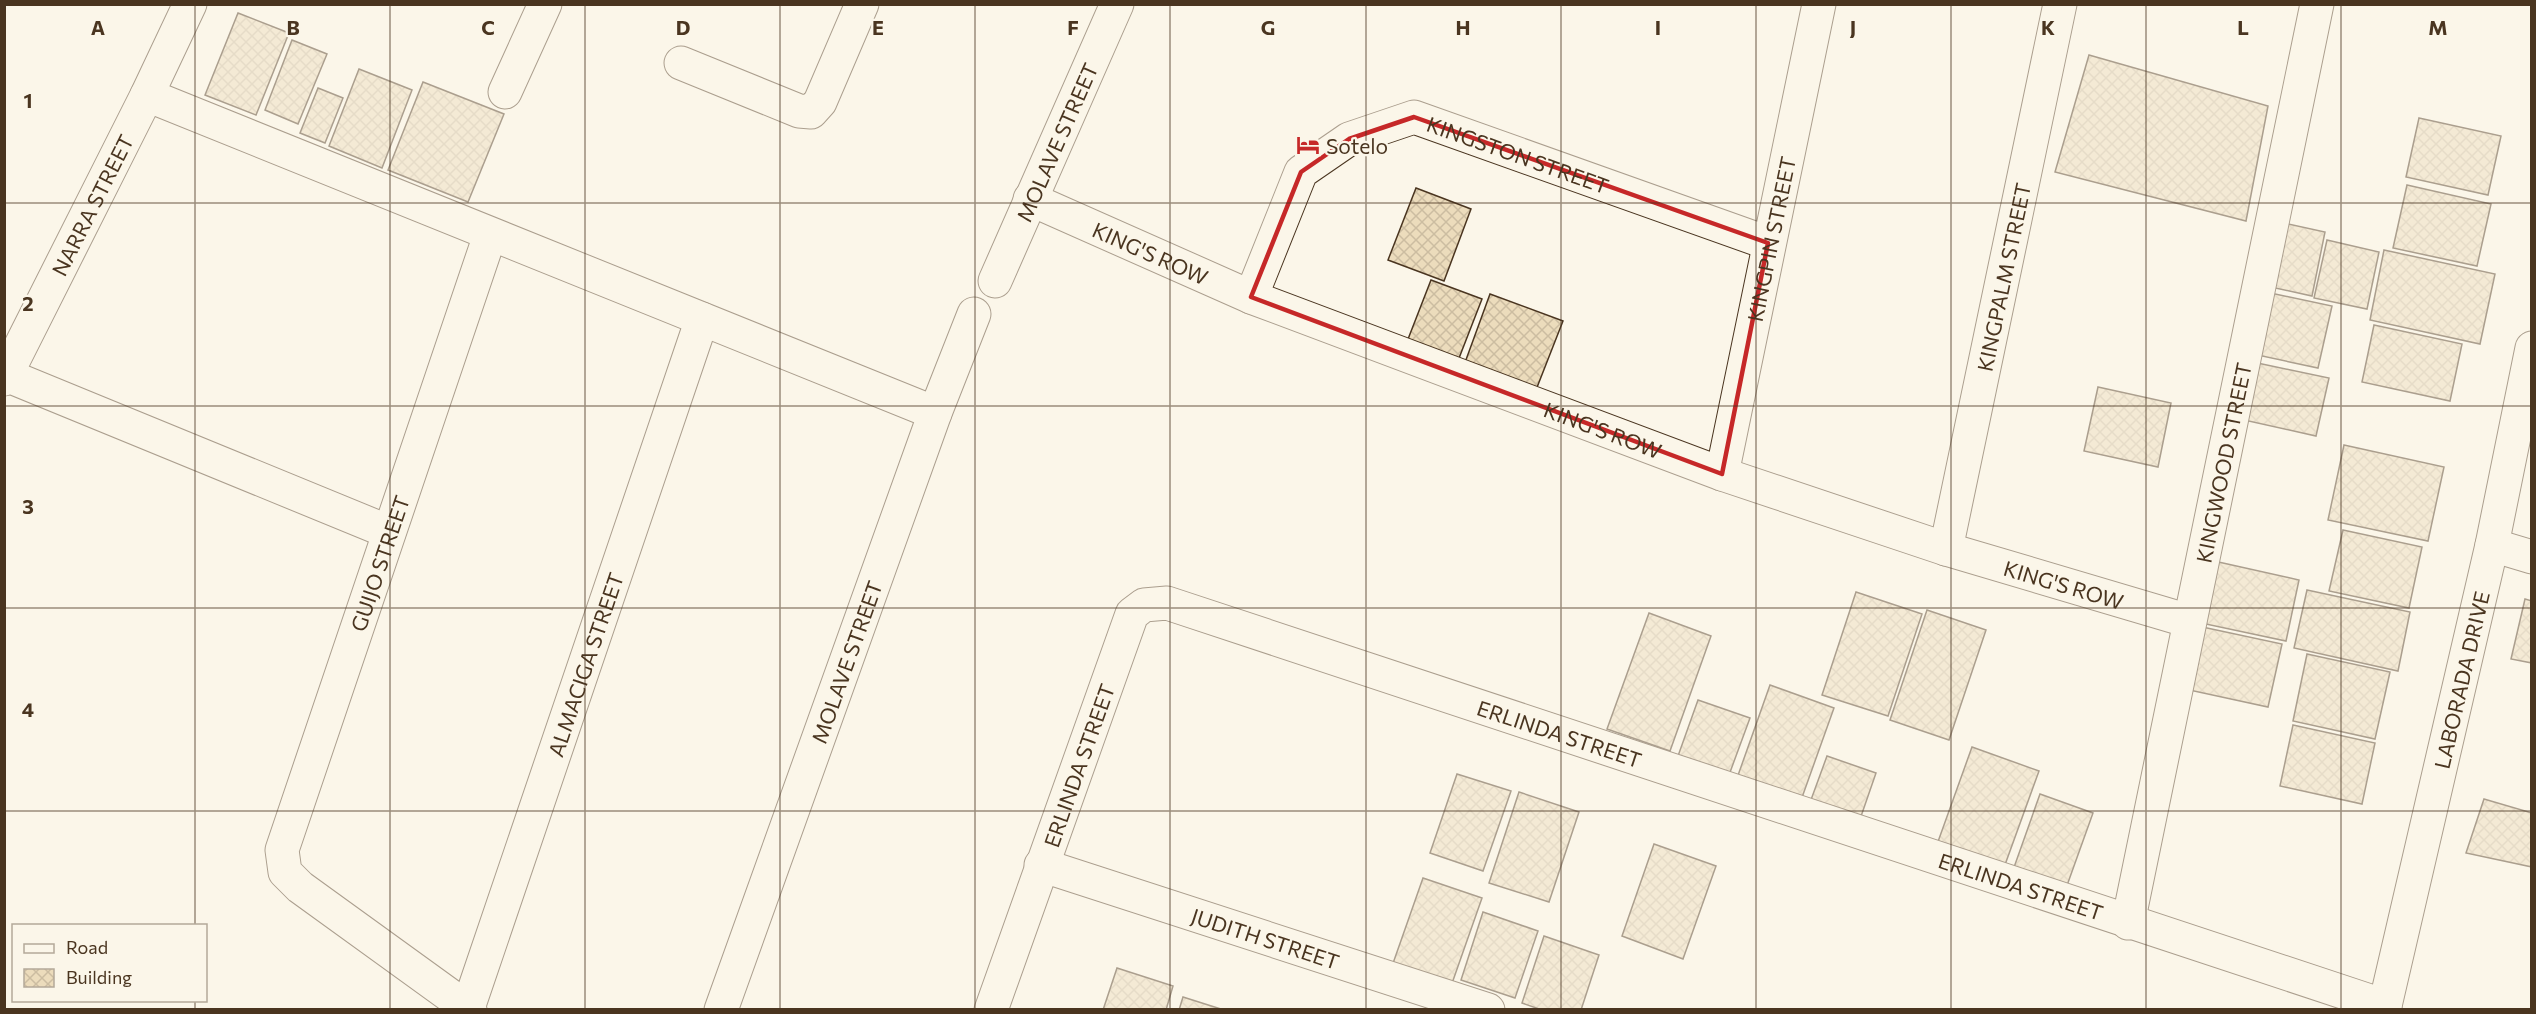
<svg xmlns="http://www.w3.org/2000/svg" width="2536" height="1014" viewBox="0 0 2536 1014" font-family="Commissioner,sans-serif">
	<defs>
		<pattern id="building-cross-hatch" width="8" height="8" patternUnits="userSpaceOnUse" patternTransform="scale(1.5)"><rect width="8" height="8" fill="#ecdcbc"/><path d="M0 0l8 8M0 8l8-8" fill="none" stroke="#ccbda1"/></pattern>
	</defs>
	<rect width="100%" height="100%" fill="#fbf6e9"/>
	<g fill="url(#building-cross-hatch)" stroke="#4a3520" stroke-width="1.5">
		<polygon points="238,13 289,33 256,115 205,95"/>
		<polygon points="292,40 327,54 298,124 265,110"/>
		<polygon points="2089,55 2268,106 2246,221 2055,172"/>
		<polygon points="359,69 412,90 382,168 329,146"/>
		<polygon points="423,82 504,114 468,202 388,170"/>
		<polygon points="318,88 343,98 325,143 300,133"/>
		<polygon points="2419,118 2501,136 2488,195 2406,177"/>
		<polygon points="2407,185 2491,204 2477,266 2393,248"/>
		<polygon points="1416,188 1471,209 1444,281 1388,260"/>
		<polygon points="2279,222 2325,232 2312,296 2266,286"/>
		<polygon points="2327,240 2379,252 2367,309 2314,298"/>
		<polygon points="2384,250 2495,274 2480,344 2370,320"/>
		<polygon points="1431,280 1482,299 1454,371 1403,352"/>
		<polygon points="2261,291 2332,306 2318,368 2248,353"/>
		<polygon points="1490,294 1563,321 1534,395 1463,368"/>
		<polygon points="2374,325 2462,344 2450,401 2362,382"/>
		<polygon points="2248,361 2329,378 2316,436 2235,418"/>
		<polygon points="2098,387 2171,403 2158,467 2084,451"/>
		<polygon points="2344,445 2444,467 2428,541 2328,520"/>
		<polygon points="2343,530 2422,547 2409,608 2329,591"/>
		<polygon points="2214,561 2299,580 2286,641 2201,623"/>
		<polygon points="2307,590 2410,612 2398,671 2294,648"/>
		<polygon points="1856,592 1922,614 1888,716 1822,695"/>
		<polygon points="2525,599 2532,601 2532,663 2511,659"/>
		<polygon points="1927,610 1986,630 1949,740 1890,720"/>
		<polygon points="1649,613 1711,636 1670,751 1607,729"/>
		<polygon points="2193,625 2282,644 2268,707 2180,688"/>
		<polygon points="2307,654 2390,672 2375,739 2293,721"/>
		<polygon points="1770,685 1834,708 1800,803 1736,781"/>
		<polygon points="1698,700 1750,718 1729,775 1678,756"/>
		<polygon points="2293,725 2375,743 2362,804 2280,786"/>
		<polygon points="1972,747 2039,771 2002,873 1935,850"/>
		<polygon points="1827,756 1876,773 1858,825 1808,808"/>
		<polygon points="1457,774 1511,791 1483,871 1430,853"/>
		<polygon points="1519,792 1579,812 1549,902 1489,883"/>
		<polygon points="2040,794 2093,813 2065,891 2012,873"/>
		<polygon points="2484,799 2532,813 2532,867 2466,853"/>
		<polygon points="1654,844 1716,866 1683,959 1622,936"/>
		<polygon points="1423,878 1482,898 1450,989 1391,969"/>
		<polygon points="1483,912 1538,931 1515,998 1461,980"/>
		<polygon points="1544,936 1599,955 1581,1010 1542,1010 1522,1003"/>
		<polygon points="1117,968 1173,986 1166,1010 1103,1010"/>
		<polygon points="1183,997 1224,1010 1179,1010"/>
	</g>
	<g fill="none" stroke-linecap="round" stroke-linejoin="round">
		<g stroke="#4a3520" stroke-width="35">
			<g id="minor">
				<polyline points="681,63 799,111 811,112 820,102 862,4"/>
				<polyline points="505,92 545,4"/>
				<polyline points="147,95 935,413"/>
				<path id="s1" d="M1030 199 1251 297 1722 474 1946 549 2189 621"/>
				<path id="s2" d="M995 281 1117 4"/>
				<path id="s3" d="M1251 297 1301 172 1349 139 1414 117 1768 243"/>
				<polyline points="6,375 389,532"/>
				<path id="s4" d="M4 379 147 95 190 4"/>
				<path id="s5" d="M1722 474 1819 4"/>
				<polyline points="2492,545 2532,557"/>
				<path id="s6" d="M1946 549 2060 4"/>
				<path id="s7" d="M1041 865 1488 1010"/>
				<path id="s8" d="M2128 923 2317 4"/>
				<path id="s9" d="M468 1008 702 319"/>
				<path id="s10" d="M470 1010 300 887 285 872 282 850 490 235"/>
				<path id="s11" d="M721 1010 935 413 974 314"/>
				<path id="s12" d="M991 1010 1132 614 1144 605 1167 603 2385 1006"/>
				<path id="s13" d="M2384 1010 2492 545 2532 348"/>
			</g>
		</g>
		<use href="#minor" stroke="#fbf6e9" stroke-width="33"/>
	</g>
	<path d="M0 0H2536V1014H0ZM1414 117 1768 243 1722 474 1251 297 1301 172 1349 139Z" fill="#fbf6e9" fill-opacity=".55" fill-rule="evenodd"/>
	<path fill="none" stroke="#c62828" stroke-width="4.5" stroke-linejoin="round" d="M1414 117 1768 243 1722 474 1251 297 1301 172 1349 139Z"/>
	<path fill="none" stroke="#4a3520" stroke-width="1.5" stroke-opacity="0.55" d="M195 4V926M390 4V1010M585 4V1010M780 4V1010M975 4V1010M1170 4V1010M1366 4V1010M1561 4V1010M1756 4V1010M1951 4V1010M2146 4V1010M2341 4V1010M4 203H2532M4 406H2532M4 608H2532M4 811H2532M195 1000V1010"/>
	<defs>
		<g id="hotel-bare" transform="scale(1.8)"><path d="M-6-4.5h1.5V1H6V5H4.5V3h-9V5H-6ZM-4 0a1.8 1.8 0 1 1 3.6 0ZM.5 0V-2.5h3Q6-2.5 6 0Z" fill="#c62828" stroke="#fbf6e9" stroke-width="2.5" paint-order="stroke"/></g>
	</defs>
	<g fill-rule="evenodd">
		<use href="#hotel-bare" x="1308" y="145"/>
	</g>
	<g text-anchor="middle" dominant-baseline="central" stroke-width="4.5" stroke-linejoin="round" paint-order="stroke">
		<g font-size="21" fill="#4a3520" stroke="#fbf6e9">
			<text stroke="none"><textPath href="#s2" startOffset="152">MOLAVE STREET</textPath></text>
			<text stroke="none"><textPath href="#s3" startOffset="372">KINGSTON STREET</textPath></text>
			<text stroke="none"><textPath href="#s4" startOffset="195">NARRA STREET</textPath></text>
			<text stroke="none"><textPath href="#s5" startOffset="240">KINGPIN STREET</textPath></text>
			<text stroke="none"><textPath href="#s1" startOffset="132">KING'S ROW</textPath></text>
			<text stroke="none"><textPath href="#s6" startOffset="278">KINGPALM STREET</textPath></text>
			<text stroke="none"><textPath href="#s1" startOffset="618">KING'S ROW</textPath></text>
			<text stroke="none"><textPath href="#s8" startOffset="470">KINGWOOD STREET</textPath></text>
			<text stroke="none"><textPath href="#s10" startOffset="556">GUIJO STREET</textPath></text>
			<text stroke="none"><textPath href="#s1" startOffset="1104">KING'S ROW</textPath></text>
			<text stroke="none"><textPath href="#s11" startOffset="370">MOLAVE STREET</textPath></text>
			<text stroke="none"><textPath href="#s9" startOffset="363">ALMACIGA STREET</textPath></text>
			<text stroke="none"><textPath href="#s13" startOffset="339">LABORADA DRIVE</textPath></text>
			<text stroke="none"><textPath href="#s12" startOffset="872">ERLINDA STREET</textPath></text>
			<text stroke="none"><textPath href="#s12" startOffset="260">ERLINDA STREET</textPath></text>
			<text stroke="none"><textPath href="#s12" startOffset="1358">ERLINDA STREET</textPath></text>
			<text stroke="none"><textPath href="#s7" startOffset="236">JUDITH STREET</textPath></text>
		</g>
		<g font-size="21" fill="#4a3520" stroke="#fbf6e9" text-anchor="start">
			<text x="1326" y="145">Sotelo</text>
		</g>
	</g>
	<g font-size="20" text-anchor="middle" font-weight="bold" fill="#4a3520" stroke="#fbf6e9" stroke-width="4.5" stroke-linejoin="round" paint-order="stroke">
		<text x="98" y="35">A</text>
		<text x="293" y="35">B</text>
		<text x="488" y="35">C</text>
		<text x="683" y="35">D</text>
		<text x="878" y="35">E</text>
		<text x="1073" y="35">F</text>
		<text x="1268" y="35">G</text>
		<text x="1463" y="35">H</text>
		<text x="1658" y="35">I</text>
		<text x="1853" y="35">J</text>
		<text x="2048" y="35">K</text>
		<text x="2243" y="35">L</text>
		<text x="2438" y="35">M</text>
		<text x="28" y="108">1</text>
		<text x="28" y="311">2</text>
		<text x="28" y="514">3</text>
		<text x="28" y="717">4</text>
	</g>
	<rect width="2536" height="1014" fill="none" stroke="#4a3520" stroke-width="12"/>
	<rect x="12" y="924" width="195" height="78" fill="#fbf6e9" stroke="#b4a999" stroke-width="1.5"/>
	<rect x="24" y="944" width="30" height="9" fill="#fbf6e9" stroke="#b4a999" stroke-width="1.5"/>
	<text x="66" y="954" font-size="18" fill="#4a3520">Road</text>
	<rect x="24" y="969" width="30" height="18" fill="url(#building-cross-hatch)" stroke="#b4a999" stroke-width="1.5"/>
	<text x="66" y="984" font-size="18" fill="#4a3520">Building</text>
</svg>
